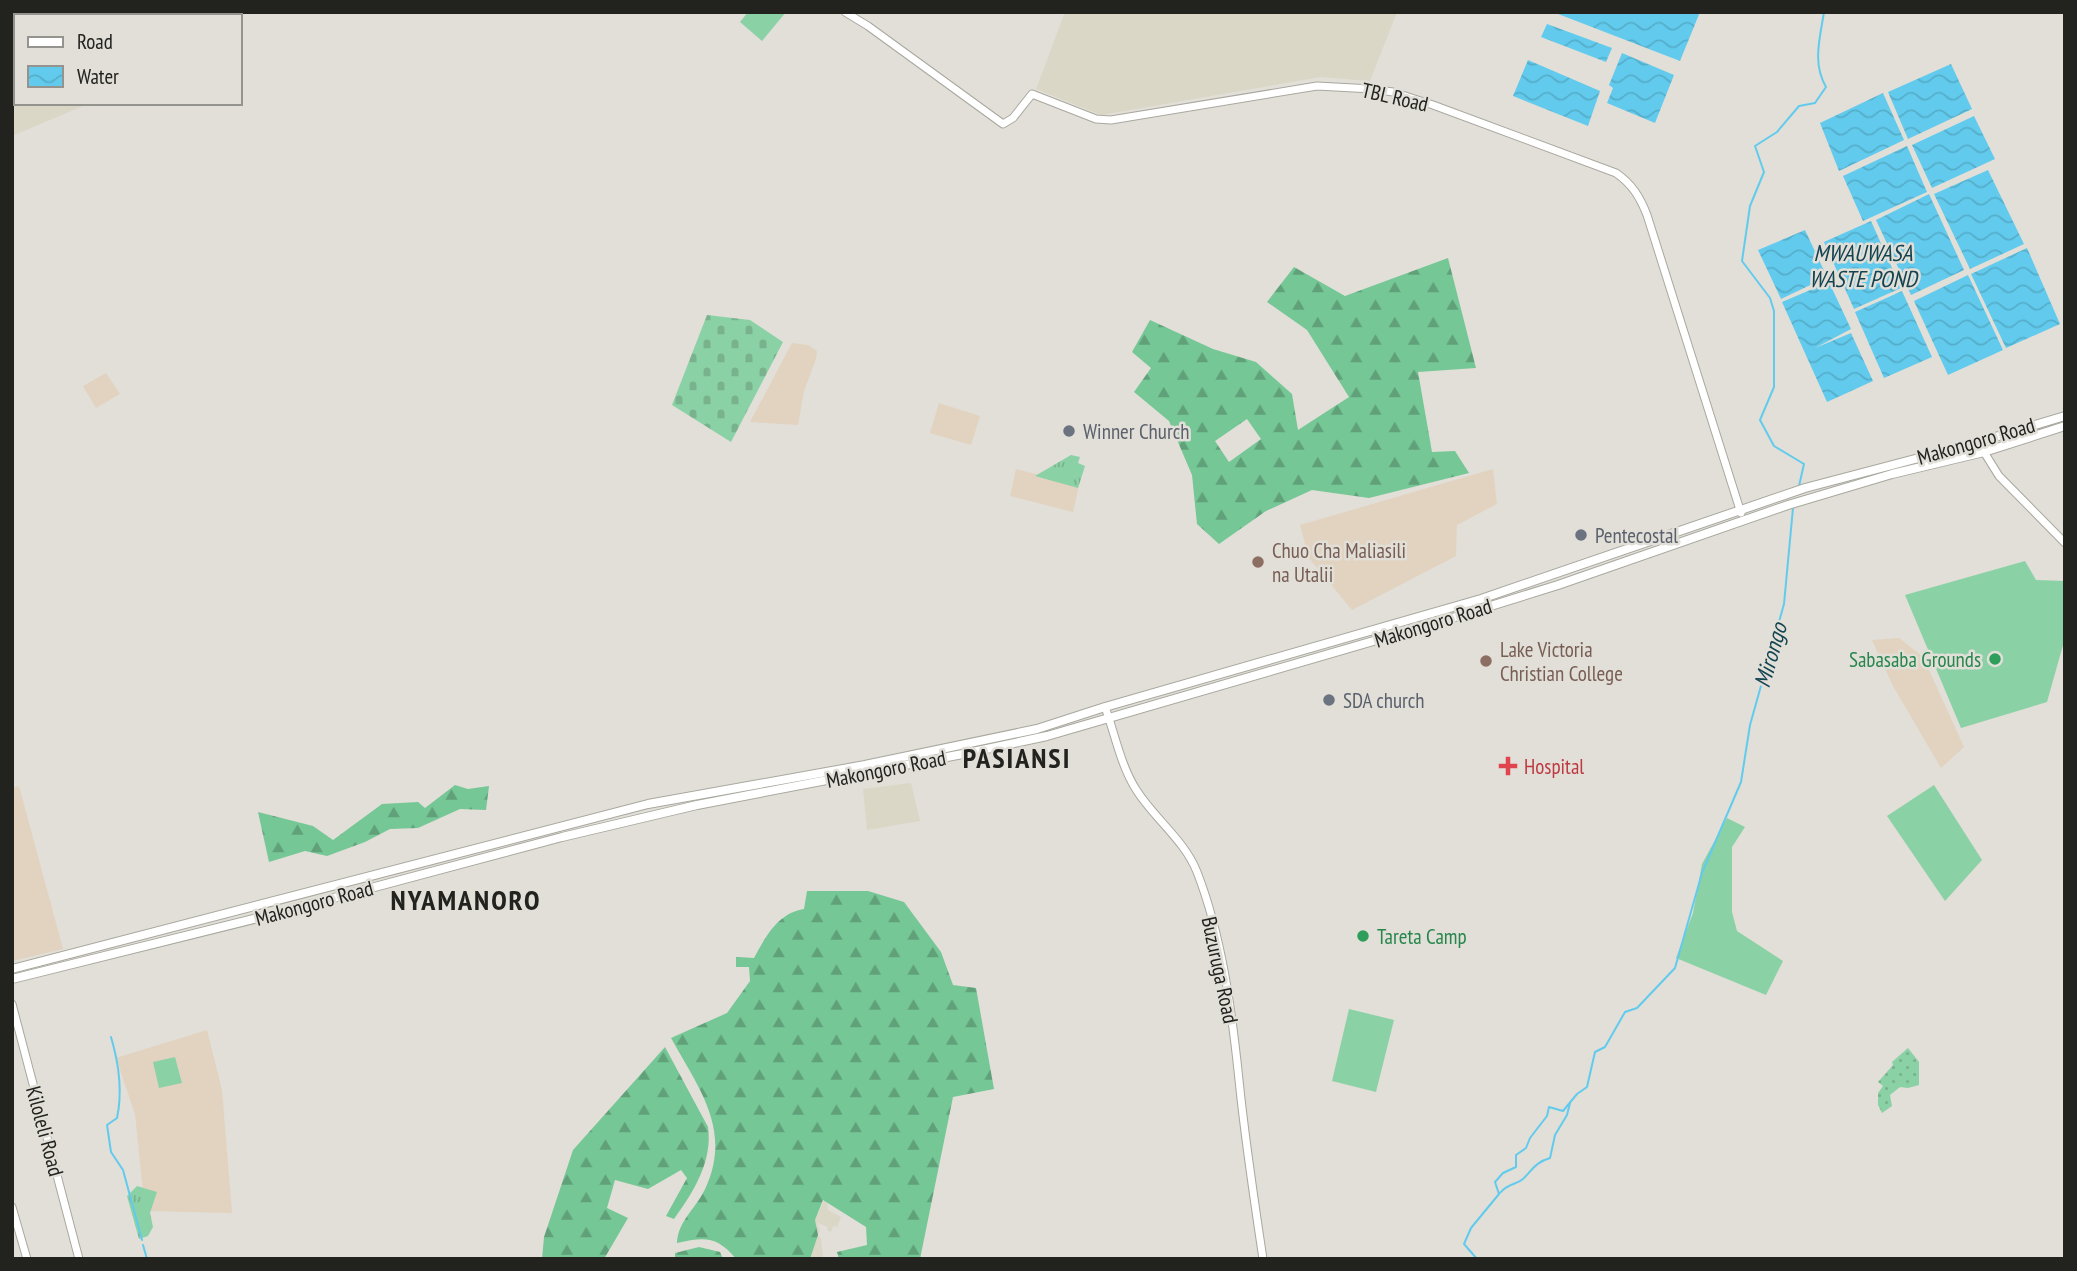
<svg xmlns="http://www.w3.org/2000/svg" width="2077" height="1271" viewBox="0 0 2077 1271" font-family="'PT Sans Narrow',sans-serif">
	<defs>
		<pattern id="grass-dots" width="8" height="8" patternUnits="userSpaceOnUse" patternTransform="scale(1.75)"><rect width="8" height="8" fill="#8bd1a6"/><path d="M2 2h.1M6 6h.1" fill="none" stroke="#78b38e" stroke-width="1.8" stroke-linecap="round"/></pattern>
		<pattern id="forest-firs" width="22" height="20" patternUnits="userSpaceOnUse" patternTransform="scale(1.75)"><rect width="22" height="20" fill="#75c796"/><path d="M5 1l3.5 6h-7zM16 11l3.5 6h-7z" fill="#60a17a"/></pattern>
		<pattern id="cemetery-stones" width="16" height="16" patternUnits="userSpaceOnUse" patternTransform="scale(1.75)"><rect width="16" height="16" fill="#8bd1a6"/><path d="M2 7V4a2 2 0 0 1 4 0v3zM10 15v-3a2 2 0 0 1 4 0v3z" fill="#78b38e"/></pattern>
		<pattern id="park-tufts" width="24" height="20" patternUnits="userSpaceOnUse" patternTransform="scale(1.75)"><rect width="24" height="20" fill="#8bd1a6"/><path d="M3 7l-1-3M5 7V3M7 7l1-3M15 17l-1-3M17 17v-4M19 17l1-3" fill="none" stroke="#78b38e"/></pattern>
		<pattern id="water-waves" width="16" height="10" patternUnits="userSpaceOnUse" patternTransform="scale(1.75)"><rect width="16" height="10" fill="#62cbed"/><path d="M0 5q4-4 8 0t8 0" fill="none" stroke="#55aecb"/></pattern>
	</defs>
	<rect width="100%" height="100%" fill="#e1dfd7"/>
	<g fill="#dad7c7">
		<polygon points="1065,12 1397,12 1370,81 1321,77 1101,115 1036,89"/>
		<polygon points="16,41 16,103 90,103 12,136 12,45"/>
		<polygon points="911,783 920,821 867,830 863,789"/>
		<polygon points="825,1199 827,1200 828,1210 841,1217 837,1227 833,1226 831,1232 827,1230 828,1227 817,1223 820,1229 818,1236 821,1238 823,1259 811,1259 814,1223"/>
	</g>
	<g fill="#e2d3c0">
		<polygon points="792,343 808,345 817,351 816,359 804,391 798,425 750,422"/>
		<polygon points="106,373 120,394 96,408 83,386"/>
		<polygon points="939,403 980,416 971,445 930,433"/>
		<polygon points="1016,469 1079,485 1073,512 1010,496"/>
		<polygon points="1493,469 1497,504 1457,525 1456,556 1352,610 1309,558 1300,525"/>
		<polygon points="1899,638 1923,657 1964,747 1941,768 1893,686 1872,640"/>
		<polygon points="19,786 63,949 12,961 12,788"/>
		<polygon points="207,1030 222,1090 232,1213 145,1211 135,1114 116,1058"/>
	</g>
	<polygon fill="url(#grass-dots)" points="1908,1048 1919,1062 1919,1085 1908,1088 1900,1087 1890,1095 1892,1106 1882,1113 1878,1105 1878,1093 1883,1086 1878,1082 1893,1065 1892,1062"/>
	<g fill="url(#forest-firs)" fill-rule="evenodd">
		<path d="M1448 258 1476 368 1418 372 1432 452 1455 451 1469 473 1369 498 1312 490 1266 511 1219 544 1197 524 1192 475 1169 421 1134 392 1151 368 1132 352 1150 320 1213 349 1256 362 1292 394 1298 430 1349 397 1307 330 1267 302 1294 267 1345 296ZM1247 419 1261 439 1229 462 1215 441Z"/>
		<polygon points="455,785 468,789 489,786 486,810 460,809 418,828 390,829 365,842 327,856 305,851 269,862 258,812 313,826 333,840 382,804 418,802 425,808"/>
		<path d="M807 891H868L904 902 941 952 953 985 976 988 994 1089 953 1097 920 1259H839L837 1252 867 1245 866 1227 823 1200 815 1220 818 1235 810 1259H736C717 1236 705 1237 677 1243 678 1220 697 1208 706 1187 732 1129 698 1087 671 1038L727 1013 750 981 749 967H736V957L754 958C766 936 778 913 804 909Z"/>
		<path d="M665 1047 708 1127C713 1161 693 1193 674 1219L666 1216 687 1178 681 1170 648 1189 615 1180 607 1208 628 1218 604 1259H542L544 1237 573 1150Z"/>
		<polygon points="699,1247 720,1252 723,1259 675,1259 675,1253"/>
	</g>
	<polygon fill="url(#cemetery-stones)" points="707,315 750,320 783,342 731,442 672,405"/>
	<g fill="url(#park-tufts)">
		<polygon points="1071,455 1080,457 1078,463 1085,466 1078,488 1035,476"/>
		<polygon points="137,1186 157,1192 150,1213 153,1227 148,1236 139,1239 127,1196"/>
	</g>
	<g fill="#8bd1a6">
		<polygon points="748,12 786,12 762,41 740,22"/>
		<polygon points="2025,561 2036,580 2065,581 2065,638 2047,702 1961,728 1905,595"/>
		<polygon points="1934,785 1982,860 1945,901 1887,816"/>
		<polygon points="1727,818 1745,827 1732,847 1732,912 1737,931 1783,961 1766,995 1676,958 1693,913 1702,864"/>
		<polygon points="1349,1009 1394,1020 1376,1092 1332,1081"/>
		<polygon points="175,1057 182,1083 159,1088 153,1062"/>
	</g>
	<g fill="url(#water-waves)">
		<polygon points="1553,12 1700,12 1680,61"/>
		<polygon points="1547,24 1612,48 1606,62 1541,37"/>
		<polygon points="1622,53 1674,75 1655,123 1607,103 1613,88 1609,85"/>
		<polygon points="1528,60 1600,91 1588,126 1513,96"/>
		<polygon points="1951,64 1972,109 1908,139 1888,92"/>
		<polygon points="1883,93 1904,140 1839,171 1820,123"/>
		<polygon points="1974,116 1995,159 1932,188 1912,145"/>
		<polygon points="1907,146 1927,192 1863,221 1843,176"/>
		<polygon points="1988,170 2024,244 1970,269 1934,194"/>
		<polygon points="1929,194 1964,270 1911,295 1876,220"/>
		<polygon points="1871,221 1901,288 1854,309 1824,242"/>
		<polygon points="1805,230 1827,277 1781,299 1758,250"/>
		<polygon points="2027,248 2060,324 2006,348 1971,274"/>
		<polygon points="1968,275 2003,350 1948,375 1914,301"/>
		<polygon points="1829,282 1851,329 1815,348 1851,333 1873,381 1827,402 1782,302"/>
		<polygon points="1902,291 1932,357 1884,378 1855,312"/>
	</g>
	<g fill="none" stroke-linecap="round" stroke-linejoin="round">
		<g stroke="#62cbed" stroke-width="2">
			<path d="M1799 486 1804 464 1774 446 1760 420 1774 387V311L1770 298 1742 261 1750 206 1764 172 1755 146 1777 132 1799 106 1815 103 1826 87C1812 63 1820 38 1824 12"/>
			<path d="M111 1037C119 1064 123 1090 117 1118L107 1125 111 1152 123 1170 142 1240"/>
			<path d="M1500 1193C1508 1183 1516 1185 1523 1179 1533 1169 1536 1162 1550 1158L1555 1135 1567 1115 1570 1103"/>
			<polyline points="143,1245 147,1259"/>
			<polyline points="1477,1259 1464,1244 1471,1228 1499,1194 1495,1182 1503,1173 1516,1167 1516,1155 1526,1148 1530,1138 1547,1116 1549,1107 1563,1111 1577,1094 1587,1087 1595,1052 1605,1047 1625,1012 1637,1008 1675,968 1702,873 1741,782 1750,725 1784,604 1793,508"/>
		</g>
		<g stroke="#a9a89f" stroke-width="9">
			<g id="secondary">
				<path d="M845 12 868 26 1003 124 1013 118 1032 94 1096 119 1111 120 1317 86 1372 89 1393 92 1433 105 1616 173C1632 184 1640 197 1647 215L1741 513"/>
				<polyline points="27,16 29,12"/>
				<polyline points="12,35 16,32"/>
				<polyline points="1972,444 1984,452 1999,476 2065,543"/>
				<path d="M1105 707C1115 734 1121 767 1137 791 1155 819 1185 841 1197 872 1222 936 1232 1012 1239 1080 1245 1140 1254 1199 1263 1259"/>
				<polyline points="12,1004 79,1259"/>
				<polyline points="12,1207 27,1259"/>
			</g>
		</g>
		<g stroke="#a9a89f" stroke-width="10">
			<g id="primary">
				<polyline points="12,969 648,804 865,765 1037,729 1105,707 1481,599 1805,488 1972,444 2065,416"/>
				<polyline points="12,979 266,916 562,837 697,805 968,753 1047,736 1449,619 1558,585 1788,505 1892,474 1984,452 2065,426"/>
			</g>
		</g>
		<use href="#secondary" stroke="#fff" stroke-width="7"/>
		<use href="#primary" stroke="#fff" stroke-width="8"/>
	</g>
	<g fill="#6b7280" stroke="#e1dfd7" stroke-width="2.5">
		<circle cx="1069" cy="431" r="7"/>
		<circle cx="1581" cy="535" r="7"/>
		<circle cx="1329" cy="700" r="7"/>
	</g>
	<g fill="#8d6e63" stroke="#e1dfd7" stroke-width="2.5">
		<circle cx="1258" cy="562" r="7"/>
		<circle cx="1486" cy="661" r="7"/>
	</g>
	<g fill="#2e9e5b" stroke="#e1dfd7" stroke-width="2.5">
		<circle cx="1995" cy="659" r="7"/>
		<circle cx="1363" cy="936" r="7"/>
	</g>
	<path fill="#e0444e" stroke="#e1dfd7" stroke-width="2.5" d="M1504.5 755.5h7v7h7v7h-7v7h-7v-7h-7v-7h7z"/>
	<g text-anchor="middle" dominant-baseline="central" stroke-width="5" stroke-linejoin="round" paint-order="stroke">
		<g font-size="21" fill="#22221f" stroke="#e1dfd7">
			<text transform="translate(1395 97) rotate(13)">TBL Road</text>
			<text transform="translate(1976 441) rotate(-16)">Makongoro Road</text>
			<text transform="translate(1433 623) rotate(-17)">Makongoro Road</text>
			<text transform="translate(886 769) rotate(-11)">Makongoro Road</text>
			<text transform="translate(314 903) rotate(-15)">Makongoro Road</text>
			<text transform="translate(1220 970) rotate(78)">Buzuruga Road</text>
			<text transform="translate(45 1131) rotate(75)">Kiloleli Road</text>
		</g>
		<g font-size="21" fill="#5b616d" stroke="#e1dfd7" text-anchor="start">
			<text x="1083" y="431">Winner Church</text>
			<text x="1595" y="535">Pentecostal</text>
			<text x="1343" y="700">SDA church</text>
		</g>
		<g font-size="21" fill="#785e54" stroke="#e1dfd7" text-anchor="start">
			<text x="1272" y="550">Chuo Cha Maliasili<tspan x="1272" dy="24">na Utalii</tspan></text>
			<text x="1500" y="649">Lake Victoria<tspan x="1500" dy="24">Christian College</tspan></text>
		</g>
		<g font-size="21" fill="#27864d" stroke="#e1dfd7" text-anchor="end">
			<text x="1981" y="659">Sabasaba Grounds</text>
			<text x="1377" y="936" text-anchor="start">Tareta Camp</text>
		</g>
		<g font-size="21" fill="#be3a42" stroke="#e1dfd7" text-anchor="start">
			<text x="1524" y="766">Hospital</text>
		</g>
		<g font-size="23" font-style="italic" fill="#144351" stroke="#e1dfd7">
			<text x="1863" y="252">MWAUWASA<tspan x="1863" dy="26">WASTE POND</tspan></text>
			<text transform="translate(1770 655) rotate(-74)">Mirongo</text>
		</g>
		<g font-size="28" font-weight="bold" letter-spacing="2" fill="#22221f" stroke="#e1dfd7">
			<text x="1017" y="757">PASIANSI</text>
			<text x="466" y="899">NYAMANORO</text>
		</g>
	</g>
	<rect width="2077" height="1271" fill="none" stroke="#22221f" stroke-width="28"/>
	<rect x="14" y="14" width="228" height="91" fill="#e1dfd7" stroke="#95938d" stroke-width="2"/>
	<rect x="28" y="37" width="35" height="10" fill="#ffffff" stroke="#95938d" stroke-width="2"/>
	<text x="77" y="49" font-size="21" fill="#22221f">Road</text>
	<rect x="28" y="66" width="35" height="21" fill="url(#water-waves)" stroke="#95938d" stroke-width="2"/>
	<text x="77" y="84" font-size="21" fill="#22221f">Water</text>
</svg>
